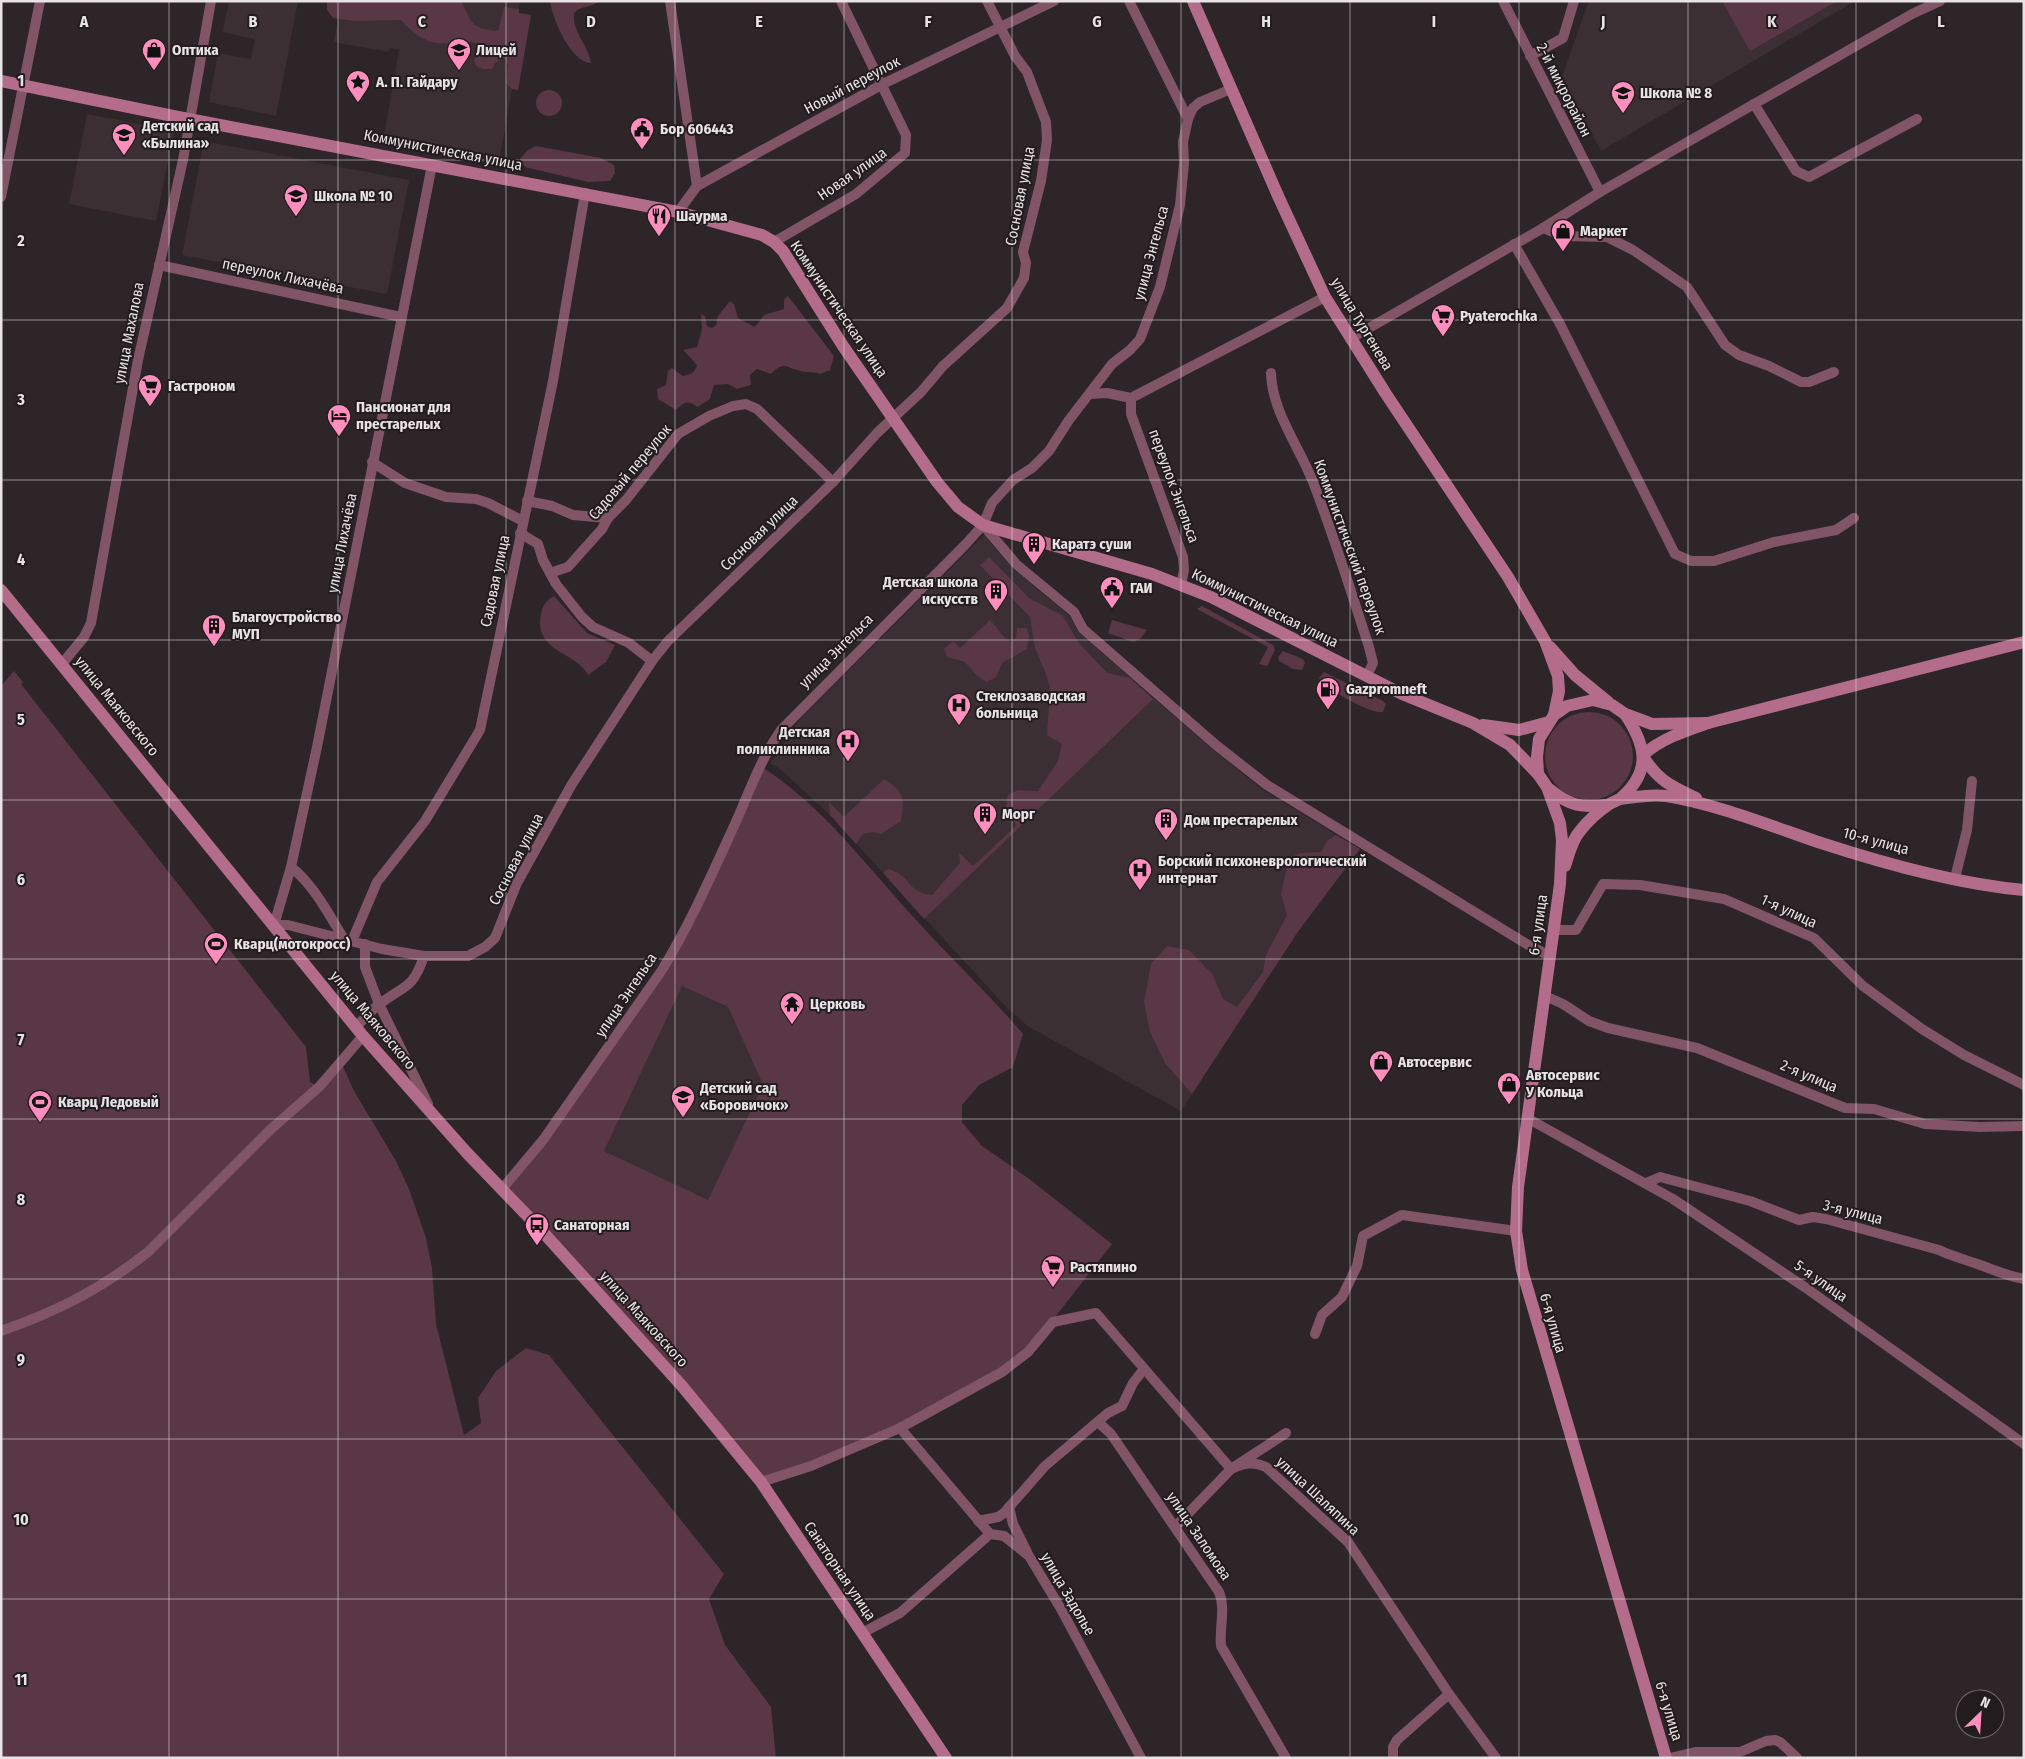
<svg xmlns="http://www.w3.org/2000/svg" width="2025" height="1759" viewBox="0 0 2025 1759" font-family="'Fira Sans Condensed',sans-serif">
	<rect width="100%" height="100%" fill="#2d2528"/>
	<g fill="#3c2f34">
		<polygon points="229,1 298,1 276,116 209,102 218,53 251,59 255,39 223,32"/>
		<polygon points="341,1 520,1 518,13 531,15 518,90 512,89 500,156 384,135 399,50 390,48 389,52 334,42"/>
		<polygon points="1589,1 1855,1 1601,151 1562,76"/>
		<polygon points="87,114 174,131 156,221 69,204"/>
		<polygon points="204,141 409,180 387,294 182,255"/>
		<polygon points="984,535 1012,568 1070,616 1079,633 1212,749 1263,790 1360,849 1297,933 1181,1111 1029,1027 1008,1009 830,815 780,769 770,763 800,719"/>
		<polygon points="682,985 728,1007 763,1085 708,1201 604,1151"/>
	</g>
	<g fill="#593745" fill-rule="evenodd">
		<path d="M327 1H461C473 25 471 28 498 31L504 7 519 9V13L531 15 518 90 512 89 506 83 508 65 504 58 495 63 492 69H483L476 66 474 60 480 53 482 46C462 35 450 47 432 42 420 39 409 29 401 20L354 21 333 18 327 10Z"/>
		<path d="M550 1H599C592 8 581 5 574 13 572 32 588 44 591 63 571 63 552 18 550 1Z"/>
		<polygon points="1722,1 1837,1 1750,51"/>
		<circle cx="549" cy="103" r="13"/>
		<polygon points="536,146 601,158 614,165 615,173 610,181 588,182 525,167 520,159 528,150"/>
		<path d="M788 296 834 356 830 370 820 374C813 371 807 373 800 371 785 367 784 361 771 374L757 369 750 375 751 385 737 389 728 384 714 385 710 399 698 407C687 400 685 401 676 410L658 399 657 389 666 385 668 371 672 368 683 376C691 374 695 373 697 365L683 350 697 347 702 329 701 314 705 316 707 326 712 328 716 325 718 316 730 301 734 304 738 318 755 327 764 315 784 309V299Z"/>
		<path d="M989 557 1029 598 1063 616 1078 642 1107 673 1130 678 1153 699 924 919 883 873 887 869C912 874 906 893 932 895L960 863 959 853 973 866 1017 825 1005 812 1008 795 1018 790 1038 791 1058 761 1062 744 1047 735 1050 688 1046 674 1035 648 1030 617 980 565Z"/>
		<path d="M554 596 587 633 615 645 606 662 588 675C577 652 533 652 541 614 543 604 546 601 554 596Z"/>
		<polygon points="1202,606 1273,645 1275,650 1267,666 1259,664 1268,647 1197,609"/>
		<polygon points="990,620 1005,638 1011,642 1016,637 1017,628 1027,628 1029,636 1027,649 1002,663 996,677 987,682 977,676 965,662 947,657 944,649 953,641 960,648"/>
		<polygon points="1112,620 1147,630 1140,639 1133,642 1108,633"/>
		<polygon points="1283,651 1303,659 1305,663 1302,670 1293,669 1279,661 1278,657"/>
		<polygon points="14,671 23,682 21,684 306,1047 310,1082 319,1087 341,1062 354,1091 396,1161 409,1189 426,1238 432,1268 436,1324 464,1435 481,1423 478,1398 496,1371 526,1348 549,1355 724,1574 709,1599 725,1645 771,1707 776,1758 1,1758 1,686"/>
		<path d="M1324 672 1381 700 1386 704 1383 712C1373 715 1322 688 1319 678Z"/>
		<circle cx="1589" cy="756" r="44"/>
		<path d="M759 765C822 804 869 869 919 923 953 961 990 995 1023 1034L1013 1067 979 1085 962 1105V1122L982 1146 1028 1178 1112 1244 1028 1352 900 1428 761 1482 502 1189 662 970ZM682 986 728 1007 763 1085 708 1200 604 1151Z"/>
		<path d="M884 779C904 791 905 798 901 821L881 834 873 832 863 834 856 844 830 815 829 802 844 817Z"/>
		<polygon points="1336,835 1360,849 1297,933 1192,1094 1165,1063 1150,1032 1144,1002 1151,964 1167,946 1189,950 1213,975 1223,999 1237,1007 1263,972 1266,955 1287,915 1281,894 1289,858 1301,853 1321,852 1328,840"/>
	</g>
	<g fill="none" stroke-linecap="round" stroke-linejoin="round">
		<g stroke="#815566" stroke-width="10">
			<polyline points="670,1 697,186"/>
			<polyline points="1129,1 1188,119"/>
			<polyline points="1503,1 1600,192"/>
			<polyline points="1530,56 1563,38 1574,1"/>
			<polyline points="1754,104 1796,171 1809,177 1917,119"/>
			<polyline points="1,197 40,1"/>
			<polyline points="678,212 697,186 883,84 1054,1"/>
			<polyline points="1543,228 1562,236 1607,237 1633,250 1687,287 1725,345 1739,355 1769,366 1801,382 1809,382 1834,372"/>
			<polyline points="774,242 856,194 905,153 906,135 841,1"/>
			<polyline points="1514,244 1560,324 1675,554 1691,561 1714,561 1774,542 1836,530 1854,518"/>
			<polyline points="159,265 401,317"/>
			<polyline points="1350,339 1543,228 1600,192 1912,14 1940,1"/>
			<path d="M1271 373C1272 412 1299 446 1313 482 1334 536 1351 592 1369 647L1373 663 1367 676"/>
			<polyline points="1090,394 1107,393 1131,398 1325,297"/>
			<polyline points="1131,398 1131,414 1183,557 1184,570 1181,585"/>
			<polyline points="372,462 405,483 446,497 476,499 488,503 523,521"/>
			<polyline points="527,501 552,506 573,515 608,518"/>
			<polyline points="983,525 1016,564 1074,612 1083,629 1216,745 1267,785 1530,946 1550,956"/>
			<polyline points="520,533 538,544 543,560 556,584 582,617 593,627 629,643 652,661"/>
			<polyline points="550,573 568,567 602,529 608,518 626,500 678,434 709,416 733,406 746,404 757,409 833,482"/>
			<polyline points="62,664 84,637 91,623 138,360 183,160 211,1"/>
			<path d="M291 867C314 885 329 915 344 939"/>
			<polyline points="1955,878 1967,830 1972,781"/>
			<polyline points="1553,930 1576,930 1603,884 1640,885 1724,899 1814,938 1863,986 1922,1029 1964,1055 2024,1085"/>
			<polyline points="352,941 377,882 425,821 480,730 553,381 585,193"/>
			<polyline points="365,944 365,967 379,1004 428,1104"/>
			<polyline points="424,956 382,949 288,925 274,925 291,867 317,747 432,165"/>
			<polyline points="1545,996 1563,1004 1589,1021 1608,1028 1697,1048 1845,1108 1874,1109 1925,1124 1980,1127 2024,1126"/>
			<path d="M356 1027C364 1019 372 1009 381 1003 405 985 413 989 424 956H468L485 947 495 938 517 883 572 784 652 661 668 641 833 482 877 433 921 392 943 366 1007 308 1024 278 1026 263 1023 252 1041 181 1047 140 1046 122 1027 72 1015 56 987 1"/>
			<polyline points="1527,1118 1673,1199 1806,1288 2024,1444"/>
			<path d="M1646 1183 1660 1177 1750 1201 1799 1220 1813 1217 1826 1219 1939 1250C1953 1257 1968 1260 1983 1266 1998 1272 2008 1276 2024 1279"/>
			<path d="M502 1189 543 1140 662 970C690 924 712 874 734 826 749 793 760 760 781 730L965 545 983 525 992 503 1013 480 1032 468 1049 451 1069 420 1112 364 1130 350 1140 339 1160 287 1180 205 1184 163 1183 142 1188 119 1193 108 1200 102 1231 89"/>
			<path d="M1 1331C58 1311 101 1289 148 1252L271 1129 319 1087 363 1036"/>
			<polyline points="1315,1334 1322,1315 1342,1297 1357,1266 1363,1236 1402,1215 1516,1231"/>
			<path d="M1098 1422 1111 1434 1219 1592C1226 1609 1219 1628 1221 1646L1286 1758"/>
			<polyline points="900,1428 990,1534 1004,1536 1029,1556 1061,1609 1141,1758"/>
			<path d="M761 1482 811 1466 900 1428 1002 1372 1028 1352 1053 1322 1096 1313 1231 1469C1244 1463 1253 1461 1266 1467L1348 1542 1449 1694 1496 1758"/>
			<polyline points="1009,1507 1013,1524 1027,1552"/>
			<polyline points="978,1521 998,1517 1004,1513 1045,1466 1108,1413 1122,1406 1133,1383 1144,1369"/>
			<polyline points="1176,1526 1231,1469 1286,1433"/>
			<polyline points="862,1633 900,1613 990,1534"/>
			<polyline points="1393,1758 1393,1747 1397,1740 1449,1694"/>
			<polyline points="1670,1758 1695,1752 1740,1752 1766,1741 1775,1740 1780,1742 1797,1758"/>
		</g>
		<g stroke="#b36d8a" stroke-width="12">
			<polyline points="1193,1 1279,198 1325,297 1386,394 1508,577 1545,641 1558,676 1559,691 1554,715"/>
			<polyline points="1,81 178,117 678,212 762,235 774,242 783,251 843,346 937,482 958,507 983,525 1152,574 1211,597 1402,694 1473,723 1510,745 1538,774"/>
			<polyline points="1,590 363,1036 467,1153 541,1230 682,1386 761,1482 946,1758"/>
			<polyline points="1550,647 1575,675 1608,702"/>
			<polyline points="1483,725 1519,730 1549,722"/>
			<path d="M1644 754C1663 738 1685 731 1708 723L2024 642"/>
			<path d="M1644 758C1659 781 1671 786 1696 798"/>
			<path d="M1549 789C1570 806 1581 808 1607 805"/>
			<path d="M1620 799C1635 797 1651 794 1666 796 1713 803 1771 826 1818 842 1882 863 1956 884 2024 890"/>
			<path d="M1565 866C1569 854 1572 840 1580 831 1587 822 1599 811 1608 805 1612 802 1617 801 1621 798 1653 770 1645 744 1625 714"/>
			<polyline points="1666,1758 1522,1270 1516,1231 1518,1187 1560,884 1562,840 1560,823 1547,787 1538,774 1537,757 1539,739 1554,715 1567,706 1593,700 1612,705 1625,714 1652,724 1708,723"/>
		</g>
	</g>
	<path fill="none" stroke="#e8e3e4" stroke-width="1" stroke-opacity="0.55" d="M169 1V1758M338 1V1758M506 1V1758M675 1V1758M844 1V1758M1012 1V1758M1181 1V1758M1350 1V1758M1519 1V1758M1688 1V1758M1856 1V1758M1 160H2024M1 320H2024M1 480H2024M1 640H2024M1 800H2024M1 959H2024M1 1119H2024M1 1279H2024M1 1439H2024M1 1599H2024"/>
	<defs>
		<g id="shop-pin" transform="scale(1.25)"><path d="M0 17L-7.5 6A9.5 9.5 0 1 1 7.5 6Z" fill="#fd8ebe" stroke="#231c1e"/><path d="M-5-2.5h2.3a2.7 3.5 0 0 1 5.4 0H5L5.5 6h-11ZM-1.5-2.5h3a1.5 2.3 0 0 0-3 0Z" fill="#111"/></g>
		<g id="school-pin" transform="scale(1.25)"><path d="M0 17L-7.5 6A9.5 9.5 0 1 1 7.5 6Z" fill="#fd8ebe" stroke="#231c1e"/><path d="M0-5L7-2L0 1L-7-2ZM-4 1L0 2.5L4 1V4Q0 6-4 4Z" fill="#111"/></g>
		<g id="sight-pin" transform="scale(1.25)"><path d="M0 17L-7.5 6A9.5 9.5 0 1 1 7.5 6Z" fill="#fd8ebe" stroke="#231c1e"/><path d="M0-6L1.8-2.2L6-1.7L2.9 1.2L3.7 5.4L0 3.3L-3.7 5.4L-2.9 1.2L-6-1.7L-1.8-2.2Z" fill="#111"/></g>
		<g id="civic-pin" transform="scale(1.25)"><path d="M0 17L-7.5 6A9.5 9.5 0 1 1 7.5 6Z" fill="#fd8ebe" stroke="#231c1e"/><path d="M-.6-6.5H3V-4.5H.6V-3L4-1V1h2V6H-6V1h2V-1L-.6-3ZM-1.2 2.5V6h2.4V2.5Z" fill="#111"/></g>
		<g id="restaurant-pin" transform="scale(1.25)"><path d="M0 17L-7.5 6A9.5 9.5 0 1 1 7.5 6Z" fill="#fd8ebe" stroke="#231c1e"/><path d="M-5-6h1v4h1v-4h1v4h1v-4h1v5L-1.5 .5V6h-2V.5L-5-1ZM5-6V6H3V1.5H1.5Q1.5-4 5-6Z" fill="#111"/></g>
		<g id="supermarket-pin" transform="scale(1.25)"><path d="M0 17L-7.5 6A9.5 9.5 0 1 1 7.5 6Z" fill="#fd8ebe" stroke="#231c1e"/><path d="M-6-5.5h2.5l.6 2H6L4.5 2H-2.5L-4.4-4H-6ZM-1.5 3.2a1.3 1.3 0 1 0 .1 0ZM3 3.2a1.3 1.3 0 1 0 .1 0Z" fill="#111"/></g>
		<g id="hotel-pin" transform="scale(1.25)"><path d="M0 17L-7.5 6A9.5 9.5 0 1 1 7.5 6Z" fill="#fd8ebe" stroke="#231c1e"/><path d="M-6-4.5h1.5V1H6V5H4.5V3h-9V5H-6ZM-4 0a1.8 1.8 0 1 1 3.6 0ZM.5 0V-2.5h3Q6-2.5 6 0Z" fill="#111"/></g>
		<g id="building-pin" transform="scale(1.25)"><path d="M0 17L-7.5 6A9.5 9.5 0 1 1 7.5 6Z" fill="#fd8ebe" stroke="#231c1e"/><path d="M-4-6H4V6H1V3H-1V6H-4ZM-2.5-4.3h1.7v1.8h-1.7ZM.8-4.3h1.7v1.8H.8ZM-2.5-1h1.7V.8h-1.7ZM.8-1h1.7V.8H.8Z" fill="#111"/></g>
		<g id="fuel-pin" transform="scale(1.25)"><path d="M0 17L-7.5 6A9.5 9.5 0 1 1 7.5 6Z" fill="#fd8ebe" stroke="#231c1e"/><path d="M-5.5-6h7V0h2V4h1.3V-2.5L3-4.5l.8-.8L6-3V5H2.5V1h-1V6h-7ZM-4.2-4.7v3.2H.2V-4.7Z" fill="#111"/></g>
		<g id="hospital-pin" transform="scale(1.25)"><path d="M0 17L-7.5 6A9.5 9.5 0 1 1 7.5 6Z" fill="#fd8ebe" stroke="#231c1e"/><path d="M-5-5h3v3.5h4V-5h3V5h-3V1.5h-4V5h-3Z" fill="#111"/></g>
		<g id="stadium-pin" transform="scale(1.25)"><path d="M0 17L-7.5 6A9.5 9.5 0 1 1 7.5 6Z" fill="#fd8ebe" stroke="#231c1e"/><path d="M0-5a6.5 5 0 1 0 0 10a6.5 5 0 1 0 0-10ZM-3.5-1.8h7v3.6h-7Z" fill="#111"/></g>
		<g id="temple-pin" transform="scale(1.25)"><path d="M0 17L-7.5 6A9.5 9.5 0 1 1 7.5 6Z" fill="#fd8ebe" stroke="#231c1e"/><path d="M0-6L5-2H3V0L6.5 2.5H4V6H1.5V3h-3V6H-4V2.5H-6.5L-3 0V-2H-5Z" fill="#111"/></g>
		<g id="bus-pin" transform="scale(1.25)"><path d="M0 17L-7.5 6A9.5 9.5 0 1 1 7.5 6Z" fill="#fd8ebe" stroke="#231c1e"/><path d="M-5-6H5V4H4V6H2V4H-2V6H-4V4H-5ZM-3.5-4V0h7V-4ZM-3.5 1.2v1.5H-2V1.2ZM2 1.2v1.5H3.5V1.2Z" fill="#111"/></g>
	</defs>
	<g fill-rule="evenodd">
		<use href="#shop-pin" x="154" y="50"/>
		<use href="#school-pin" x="459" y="50"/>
		<use href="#sight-pin" x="358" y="82"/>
		<use href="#school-pin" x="1623" y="93"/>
		<use href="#civic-pin" x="642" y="129"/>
		<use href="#school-pin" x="124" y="135"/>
		<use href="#school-pin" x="296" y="196"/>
		<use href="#restaurant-pin" x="659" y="216"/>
		<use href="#shop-pin" x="1563" y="231"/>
		<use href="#supermarket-pin" x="1443" y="316"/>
		<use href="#supermarket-pin" x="150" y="386"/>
		<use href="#hotel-pin" x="339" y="416"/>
		<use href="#building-pin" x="1034" y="544"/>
		<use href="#civic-pin" x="1112" y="588"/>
		<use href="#building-pin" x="996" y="591"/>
		<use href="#building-pin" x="214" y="626"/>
		<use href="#fuel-pin" x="1328" y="689"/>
		<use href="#hospital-pin" x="959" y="705"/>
		<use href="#hospital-pin" x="848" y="741"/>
		<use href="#building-pin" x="985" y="814"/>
		<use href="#building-pin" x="1166" y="820"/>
		<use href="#hospital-pin" x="1140" y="870"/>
		<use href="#stadium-pin" x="216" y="944"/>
		<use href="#temple-pin" x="792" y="1004"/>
		<use href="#shop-pin" x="1381" y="1062"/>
		<use href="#shop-pin" x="1509" y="1084"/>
		<use href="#school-pin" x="683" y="1097"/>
		<use href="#stadium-pin" x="40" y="1102"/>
		<use href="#bus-pin" x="537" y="1225"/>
		<use href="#supermarket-pin" x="1053" y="1267"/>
	</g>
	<g text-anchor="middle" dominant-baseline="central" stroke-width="4" stroke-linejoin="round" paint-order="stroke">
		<g font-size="15" font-weight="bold" fill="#e8e3e4" stroke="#231c1e" text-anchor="start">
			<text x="172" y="50">Оптика</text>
			<text x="476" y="50">Лицей</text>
			<text x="376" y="82">А. П. Гайдару</text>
			<text x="1640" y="93">Школа № 8</text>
			<text x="142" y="126">Детский сад<tspan x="142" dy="17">«Былина»</tspan></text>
			<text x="660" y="129">Бор 606443</text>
			<text x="314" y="196">Школа № 10</text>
			<text x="676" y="216">Шаурма</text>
			<text x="1580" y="231">Маркет</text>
			<text x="1460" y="316">Pyaterochka</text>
			<text x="168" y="386">Гастроном</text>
			<text x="356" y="407">Пансионат для<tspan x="356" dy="17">престарелых</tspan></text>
			<text x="1052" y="544">Каратэ суши</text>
			<text x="978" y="582" text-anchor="end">Детская школа<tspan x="978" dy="17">искусств</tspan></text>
			<text x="1130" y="588">ГАИ</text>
			<text x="232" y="617">Благоустройство<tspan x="232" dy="17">МУП</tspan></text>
			<text x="1346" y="689">Gazpromneft</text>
			<text x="976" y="696">Стеклозаводская<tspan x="976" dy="17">больница</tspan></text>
			<text x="830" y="732" text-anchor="end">Детская<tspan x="830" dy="17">поликлинника</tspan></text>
			<text x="1002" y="814">Морг</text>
			<text x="1184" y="820">Дом престарелых</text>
			<text x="1158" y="861">Борский психоневрологический<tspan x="1158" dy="17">интернат</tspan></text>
			<text x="234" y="944">Кварц(мотокросс)</text>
			<text x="810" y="1004">Церковь</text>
			<text x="1398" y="1062">Автосервис</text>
			<text x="1526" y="1075">Автосервис<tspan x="1526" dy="17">У Кольца</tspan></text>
			<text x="700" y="1088">Детский сад<tspan x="700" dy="17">«Боровичок»</tspan></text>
			<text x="58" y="1102">Кварц Ледовый</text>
			<text x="554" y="1225">Санаторная</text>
			<text x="1070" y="1267">Растяпино</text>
		</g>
		<g font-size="15" fill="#e8e3e4" stroke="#231c1e">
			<text transform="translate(852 85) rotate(-28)">Новый переулок</text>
			<text transform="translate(1564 90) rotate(63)">2-й микрорайон</text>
			<text transform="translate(443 150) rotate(11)">Коммунистическая улица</text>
			<text transform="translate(852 174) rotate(-35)">Новая улица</text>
			<text transform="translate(1020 196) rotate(-79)">Сосновая улица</text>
			<text transform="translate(1151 253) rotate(-75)">улица Энгельса</text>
			<text transform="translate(283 276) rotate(12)">переулок Лихачёва</text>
			<text transform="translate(839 309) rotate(56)">Коммунистическая улица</text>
			<text transform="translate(1362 324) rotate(59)">улица Тургенева</text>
			<text transform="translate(129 333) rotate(-79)">улица Махалова</text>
			<text transform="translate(630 472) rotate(-50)">Садовый переулок</text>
			<text transform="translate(1174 486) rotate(70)">переулок Энгельса</text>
			<text transform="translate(759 533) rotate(-44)">Сосновая улица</text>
			<text transform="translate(342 543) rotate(-79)">улица Лихачёва</text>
			<text transform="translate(1350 547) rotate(70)">Коммунистический переулок</text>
			<text transform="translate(495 581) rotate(-78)">Садовая улица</text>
			<text transform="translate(1265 608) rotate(26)">Коммунистическая улица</text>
			<text transform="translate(836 651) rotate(-45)">улица Энгельса</text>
			<text transform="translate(117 706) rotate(51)">улица Маяковского</text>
			<text transform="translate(1876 841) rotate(15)">10-я улица</text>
			<text transform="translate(516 859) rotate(-63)">Сосновая улица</text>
			<text transform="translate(1789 911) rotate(25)">1-я улица</text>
			<text transform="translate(1538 925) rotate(-82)">6-я улица</text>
			<text transform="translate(626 995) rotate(-56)">улица Энгельса</text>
			<text transform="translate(373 1020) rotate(50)">улица Маяковского</text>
			<text transform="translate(1809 1076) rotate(23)">2-я улица</text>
			<text transform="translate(1853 1212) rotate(14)">3-я улица</text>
			<text transform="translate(1821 1281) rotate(35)">5-я улица</text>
			<text transform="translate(644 1319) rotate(48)">улица Маяковского</text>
			<text transform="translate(1553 1323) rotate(74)">6-я улица</text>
			<text transform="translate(1318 1496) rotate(43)">улица Шаляпина</text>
			<text transform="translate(1199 1536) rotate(56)">улица Заломова</text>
			<text transform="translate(840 1571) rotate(56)">Санаторная улица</text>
			<text transform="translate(1068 1594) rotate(60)">улица Задолье</text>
			<text transform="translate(1669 1711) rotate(73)">6-я улица</text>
		</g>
	</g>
	<g font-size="16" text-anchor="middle" font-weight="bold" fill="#e8e3e4" stroke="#231c1e" stroke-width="4" stroke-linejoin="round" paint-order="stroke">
		<text x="84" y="27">A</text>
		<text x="253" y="27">B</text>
		<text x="422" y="27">C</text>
		<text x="591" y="27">D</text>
		<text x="759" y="27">E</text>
		<text x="928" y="27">F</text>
		<text x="1097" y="27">G</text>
		<text x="1266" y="27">H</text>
		<text x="1434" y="27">I</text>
		<text x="1603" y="27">J</text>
		<text x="1772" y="27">K</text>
		<text x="1941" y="27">L</text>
		<text x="21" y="86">1</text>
		<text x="21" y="246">2</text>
		<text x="21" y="405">3</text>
		<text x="21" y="565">4</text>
		<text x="21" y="725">5</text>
		<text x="21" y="885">6</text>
		<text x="21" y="1045">7</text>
		<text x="21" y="1205">8</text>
		<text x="21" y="1365">9</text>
		<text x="21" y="1525">10</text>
		<text x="21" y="1685">11</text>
	</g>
	<rect width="2025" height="1759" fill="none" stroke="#e8e3e4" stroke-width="5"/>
	<g transform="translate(1980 1714) rotate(25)"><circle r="24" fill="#231c1e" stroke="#726c6d"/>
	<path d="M0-4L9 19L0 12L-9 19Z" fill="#fd8ebe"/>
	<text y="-8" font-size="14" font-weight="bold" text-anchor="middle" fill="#e8e3e4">N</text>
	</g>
</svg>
